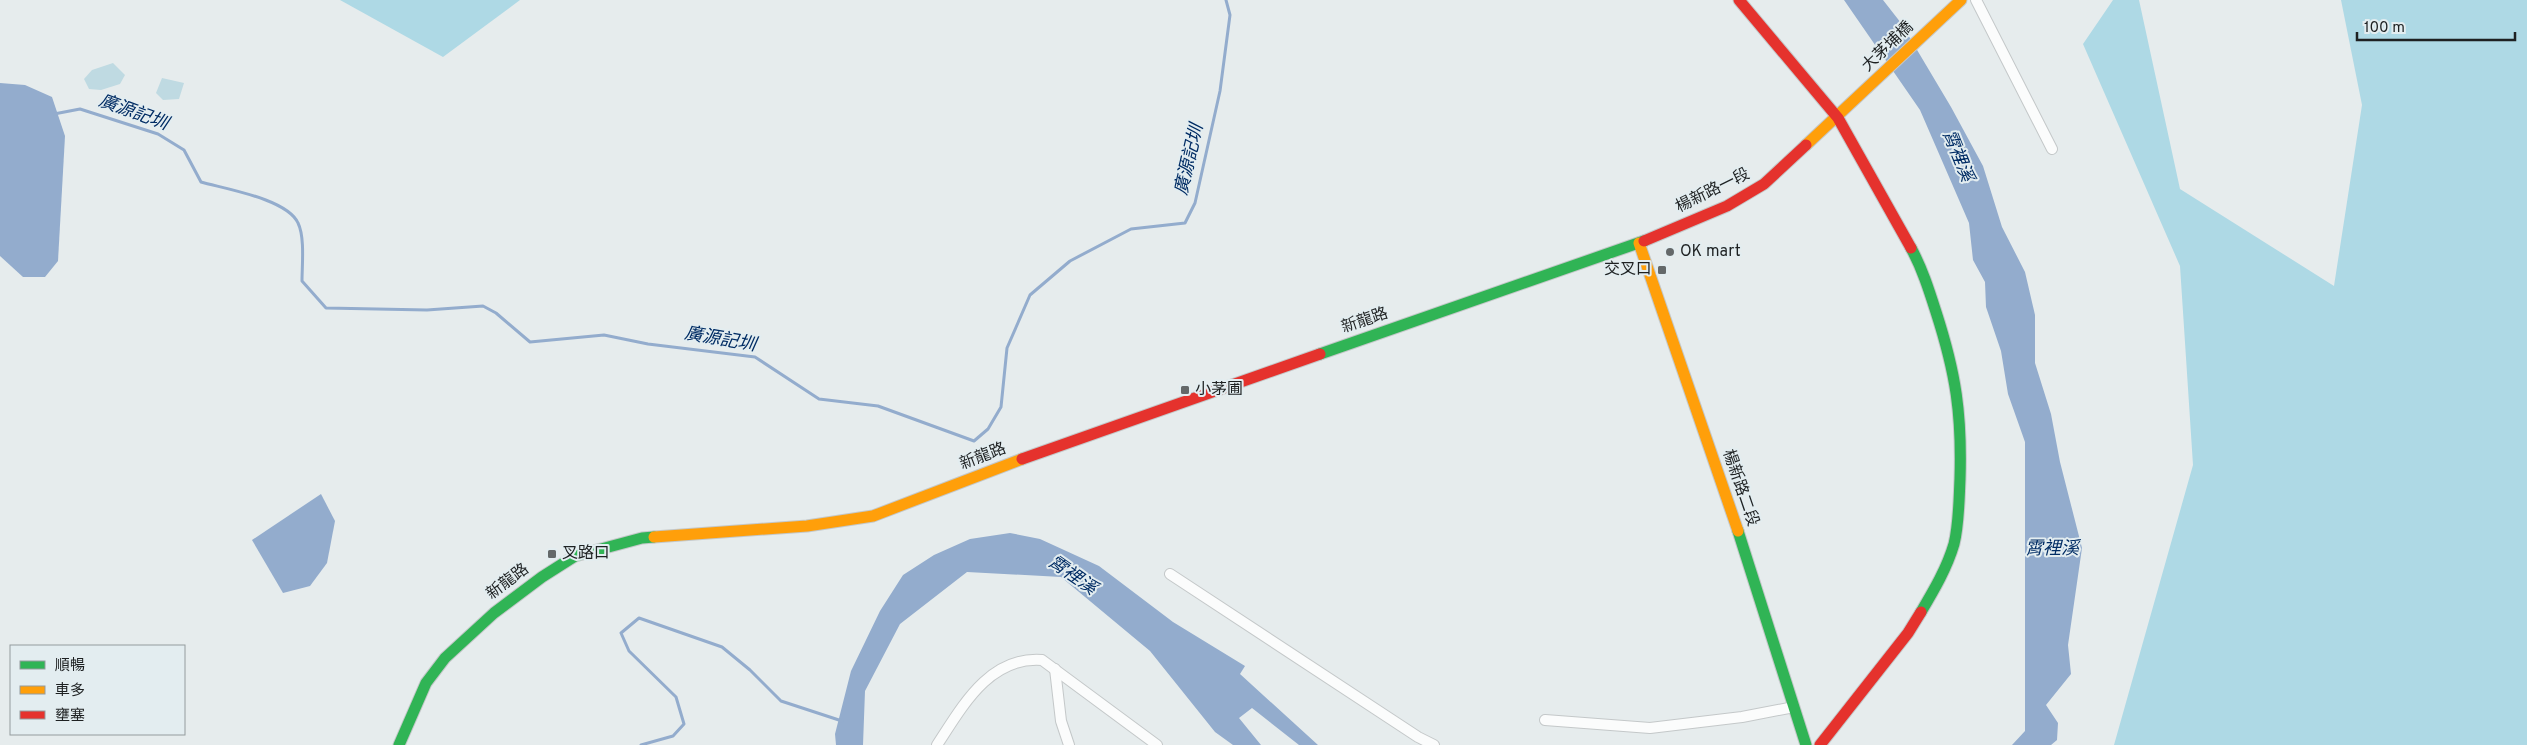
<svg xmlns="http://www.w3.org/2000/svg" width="2527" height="745" viewBox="0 0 2527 745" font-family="Overpass,'Noto Sans TC',sans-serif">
	<rect width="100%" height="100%" fill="#e6eced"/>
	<g fill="#bfdae2">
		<polygon points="113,63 125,75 120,84 101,90 89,89 84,79 92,70"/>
		<polygon points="162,78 184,83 179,99 163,100 156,93"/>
	</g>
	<g fill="#aed9e5">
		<polygon points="340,0 520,0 443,57"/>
		<polygon points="2113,0 2139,0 2180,189 2334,286 2362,105 2341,0 2527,0 2527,745 2114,745 2193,465 2180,266 2083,44"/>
	</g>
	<g fill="#93accd">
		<polygon points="1844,0 1883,0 1901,23 1951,107 1983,166 2002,227 2025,272 2035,315 2035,363 2051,414 2060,462 2082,548 2068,645 2071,674 2046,705 2058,723 2057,740 2051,745 2012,745 2025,731 2025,442 2008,394 2001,351 1986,307 1985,282 1973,260 1969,223 1920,110"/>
		<polygon points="0,83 25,85 52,97 65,136 58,261 45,277 23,277 0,256"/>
		<polygon points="321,494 335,521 327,563 310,586 283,593 252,540"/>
		<polygon points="1010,533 1040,539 1099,566 1173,622 1245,666 1240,674 1318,745 1299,745 1252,708 1239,718 1261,745 1233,745 1215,732 1150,651 1061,577 967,572 900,624 865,691 863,745 836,745 835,734 851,671 880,611 903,575 934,555 970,539"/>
	</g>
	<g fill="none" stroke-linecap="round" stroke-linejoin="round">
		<g stroke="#93accd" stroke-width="3">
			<path d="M54 114 80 109 158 134 184 150 201 182C226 189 287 199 298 223 305 237 302 266 302 281L326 308 427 310 483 306 496 313 530 342 604 335 648 344 755 357 819 399 878 406 974 441 988 429 1001 407 1007 348 1030 295 1070 261 1131 229 1185 223 1195 203 1220 91 1230 15 1226 0"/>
			<polyline points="641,745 673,736 684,724 676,697 629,651 621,633 639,618 722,647 750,670 781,701 842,721"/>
		</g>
		<g stroke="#c4c8c9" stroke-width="12">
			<g id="street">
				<polyline points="1976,0 2052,149"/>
				<polyline points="1170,574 1418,737 1434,745"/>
				<polyline points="1055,669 1061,721 1069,745"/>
				<polyline points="1545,720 1650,728 1742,717 1794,707"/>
				<path d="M937 745C962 707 989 656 1042 660L1157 745"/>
			</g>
		</g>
		<g stroke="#c4c8c9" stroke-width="13">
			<g id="fast">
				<path d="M1911 248C1922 268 1929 290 1936 312 1956 374 1962 414 1960 479 1959 500 1959 524 1954 544 1947 568 1934 590 1921 612"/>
				<polyline points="1320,354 1644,241"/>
				<polyline points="1738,531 1806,745"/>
				<polyline points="399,745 426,683 445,658 494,613 542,577 575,556 642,538 654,537"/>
			</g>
		</g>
		<g stroke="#c4c8c9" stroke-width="13">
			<g id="slow">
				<polyline points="1806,145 1961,0"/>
				<polyline points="1639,243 1738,531"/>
				<polyline points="654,537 807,526 873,516 1022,459"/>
			</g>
		</g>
		<g stroke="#c4c8c9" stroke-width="13">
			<g id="jam">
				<polyline points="1739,0 1838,118 1911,248"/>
				<polyline points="1644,241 1727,206 1764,184 1806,145"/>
				<polyline points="1022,459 1320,354"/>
				<polyline points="1820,745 1908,633 1921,612"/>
			</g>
		</g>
		<use href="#street" stroke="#fbfcfc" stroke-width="10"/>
		<use href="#fast" stroke="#30b455" stroke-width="11"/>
		<use href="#slow" stroke="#ff9f0a" stroke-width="11"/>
		<use href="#jam" stroke="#e5322d" stroke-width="11"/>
	</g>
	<g fill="#646869" stroke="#e3edf0" stroke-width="2">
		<circle cx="1670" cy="252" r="5"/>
		<rect x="1657" y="265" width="10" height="10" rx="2.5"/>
		<rect x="1180" y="385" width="10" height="10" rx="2.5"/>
		<rect x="547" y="549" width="10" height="10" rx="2.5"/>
	</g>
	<g text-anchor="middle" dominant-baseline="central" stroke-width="4" stroke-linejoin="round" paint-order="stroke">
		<g font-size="16" fill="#1e2122" stroke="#e3edf0">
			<text transform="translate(1888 47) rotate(-44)">大茅埔橋</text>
			<text transform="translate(1713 191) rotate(-26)">楊新路一段</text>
			<text transform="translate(1365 321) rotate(-19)">新龍路</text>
			<text transform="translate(983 457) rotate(-21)">新龍路</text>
			<text transform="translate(1740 488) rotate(71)">楊新路二段</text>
			<text transform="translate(508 582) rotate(-37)">新龍路</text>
		</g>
		<g font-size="16" fill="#1e2122" stroke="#e3edf0" text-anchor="start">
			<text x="1680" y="252">OK mart</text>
			<text x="1652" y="270" text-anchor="end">交叉口</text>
			<text x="1195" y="390">小茅圃</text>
			<text x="562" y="554">叉路口</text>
		</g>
		<g font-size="18" font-style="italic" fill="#002c64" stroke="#e3edf0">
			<text transform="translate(133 113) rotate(20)">廣源記圳</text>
			<text transform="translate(1957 156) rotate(68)">霄裡溪</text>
			<text transform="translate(1190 160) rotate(-77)">廣源記圳</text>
			<text transform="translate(720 340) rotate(10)">廣源記圳</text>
			<text x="2052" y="549">霄裡溪</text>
			<text transform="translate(1072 576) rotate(35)">霄裡溪</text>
		</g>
	</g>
	<rect x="10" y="645" width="175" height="90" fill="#e3edf0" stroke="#949b9e"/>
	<rect x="20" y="661" width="25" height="8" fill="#30b455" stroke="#949b9e"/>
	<text x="55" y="670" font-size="15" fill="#1e2122">順暢</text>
	<rect x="20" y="686" width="25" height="8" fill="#ff9f0a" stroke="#949b9e"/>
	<text x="55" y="695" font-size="15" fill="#1e2122">車多</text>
	<rect x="20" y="711" width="25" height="8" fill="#e5322d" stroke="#949b9e"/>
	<text x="55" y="720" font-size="15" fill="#1e2122">壅塞</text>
	<path d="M2357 32v8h158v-8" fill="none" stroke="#1e2122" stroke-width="2.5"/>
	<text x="2364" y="32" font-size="15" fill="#1e2122" stroke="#e3edf0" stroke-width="4" paint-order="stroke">100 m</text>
</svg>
